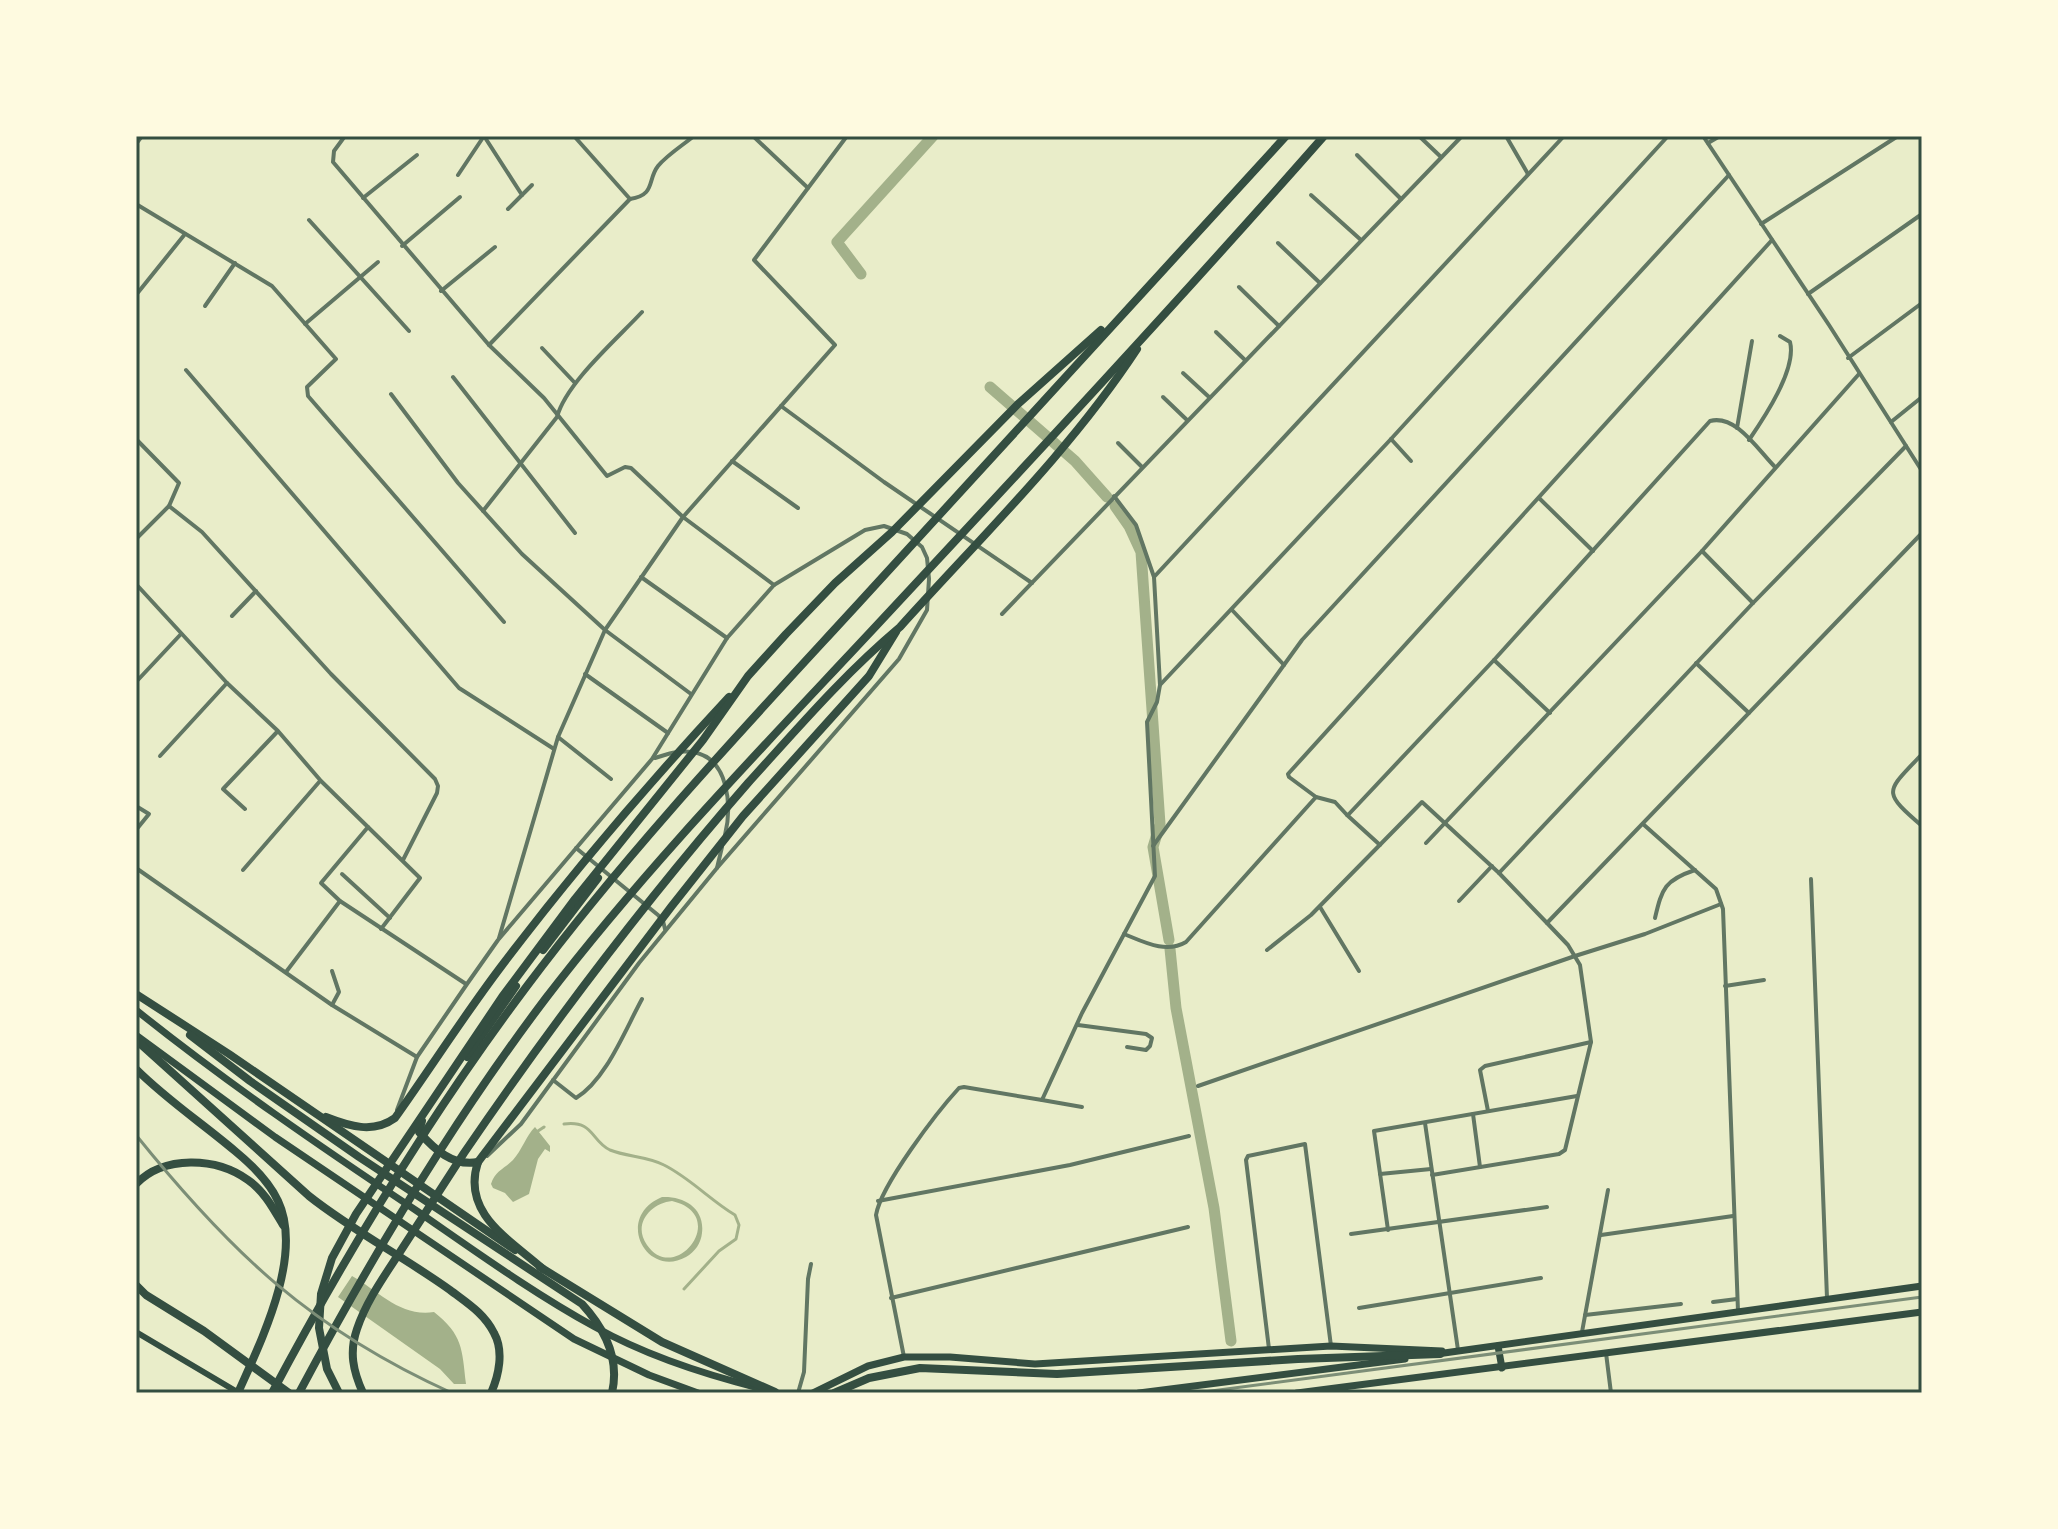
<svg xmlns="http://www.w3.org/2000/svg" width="2058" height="1529" viewBox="0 0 2058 1529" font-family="Rubik,sans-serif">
	<rect width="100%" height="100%" fill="#e9edc9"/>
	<g fill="#a3b18a" fill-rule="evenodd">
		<path d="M535 1127 550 1146V1152L545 1149 538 1159 529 1194 513 1202 505 1193 493 1188 491 1184C495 1171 504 1169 513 1160 522 1150 526 1136 535 1127Z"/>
		<path d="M662 1197C684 1196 705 1208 702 1233 701 1243 695 1252 686 1257 646 1279 614 1217 662 1197ZM672 1201C731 1215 675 1286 647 1245 632 1224 651 1203 672 1201Z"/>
		<path d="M352 1276C380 1292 400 1317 434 1312 463 1335 462 1349 466 1384H454L440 1369 338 1297Z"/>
	</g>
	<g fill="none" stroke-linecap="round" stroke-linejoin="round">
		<g stroke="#a3b18a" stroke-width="3">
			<path d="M564 1124C594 1120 591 1141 610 1150 627 1157 647 1156 664 1165 690 1178 710 1200 735 1215L739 1225 736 1239 719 1251 684 1289"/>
			<polyline points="538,1131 544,1127"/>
		</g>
		<g stroke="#a3b18a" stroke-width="11">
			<polyline points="861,274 837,242 933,136"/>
			<polyline points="990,387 1075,461 1107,497"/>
			<polyline points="1115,506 1129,526 1141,552 1160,824 1153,847 1169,940"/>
			<polyline points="1170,949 1176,1008 1214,1208 1231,1341"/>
		</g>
		<g stroke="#617663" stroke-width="4">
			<polyline points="345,136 334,151 333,162 489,345 544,398 607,476 625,467 631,468 683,517 774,585"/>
			<polyline points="753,136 808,188"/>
			<polyline points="1419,136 1441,157"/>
			<polyline points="1506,136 1528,174"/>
			<polyline points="1703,136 1829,325 1922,471"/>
			<polyline points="1708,143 1720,136"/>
			<polyline points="136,144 142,136"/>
			<polyline points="1357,155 1401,199"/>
			<polyline points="458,175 484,136 522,195 508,209"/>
			<polyline points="522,195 532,185"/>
			<polyline points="1311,195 1361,240"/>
			<polyline points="363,198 417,155"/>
			<path d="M630 199C656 195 647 180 658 166 667 155 683 145 694 136"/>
			<polyline points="136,204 272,286 336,359 307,387 308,396 504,622"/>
			<polyline points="309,220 409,331"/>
			<polyline points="1761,224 1898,136"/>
			<polyline points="1278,243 1320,283"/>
			<polyline points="402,246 460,197"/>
			<polyline points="1239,287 1279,326"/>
			<polyline points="441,291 495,247"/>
			<polyline points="1808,294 1922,214"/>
			<polyline points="136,295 185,234"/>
			<polyline points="205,306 235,263"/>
			<polyline points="305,324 378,262"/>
			<polyline points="1216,332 1245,360"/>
			<polyline points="489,345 630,199 574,136"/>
			<polyline points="542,348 575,383"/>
			<polyline points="1848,358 1922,303"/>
			<polyline points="186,370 459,688 554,749"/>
			<polyline points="1183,373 1209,397"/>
			<polyline points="453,377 575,533"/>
			<polyline points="391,394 458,483 522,554 605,630 691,694"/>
			<polyline points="1163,397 1187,420"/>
			<polyline points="781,406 884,482 1032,583"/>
			<polyline points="1891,422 1922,397"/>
			<polyline points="1737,428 1752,341"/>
			<polyline points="136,439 179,483 169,506 136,539"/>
			<polyline points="1391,439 1411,461"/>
			<path d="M1749 440C1764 418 1797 369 1790 342L1780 336"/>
			<polyline points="1118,443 1142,467"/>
			<polyline points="732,461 798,508"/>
			<polyline points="1114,496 1136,525 1154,577"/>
			<polyline points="1539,498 1593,551"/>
			<polyline points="169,506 202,532 331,674 435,779 438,786 437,793 403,860"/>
			<path d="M483 511 557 417C566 383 617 339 642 312"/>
			<polyline points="1702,551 1753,603"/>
			<polyline points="641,577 727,638"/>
			<polyline points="136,584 227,683 278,731 321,781 420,878 381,929"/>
			<polyline points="1232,610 1284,665"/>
			<polyline points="1002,614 1462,136"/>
			<polyline points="232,616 256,591"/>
			<polyline points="1494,660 1550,713"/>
			<polyline points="1696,663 1749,713"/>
			<polyline points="585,674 668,733"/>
			<polyline points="136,682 181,634"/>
			<polyline points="1160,685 1391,439 1668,136"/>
			<polyline points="558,737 611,779"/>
			<path d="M1922 754C1887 792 1880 790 1922 826"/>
			<polyline points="160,756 227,683"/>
			<path d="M655 758C667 754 679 750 692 752 729 757 732 806 725 835"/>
			<polyline points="1316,797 1289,777 1288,774 1772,240"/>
			<polyline points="136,806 149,814 136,830"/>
			<polyline points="245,809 223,789 277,732"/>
			<polyline points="1347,815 1380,845"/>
			<polyline points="1643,824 1716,889 1723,909 1738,1311"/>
			<polyline points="368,827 321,883 340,901 466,984"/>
			<polyline points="1426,843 1702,551 1859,374"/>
			<polyline points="1153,846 1302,640 1729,175"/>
			<polyline points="576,848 658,915 663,921 665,929"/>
			<polyline points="136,868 332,1005 417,1057"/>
			<polyline points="243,870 320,781"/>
			<polyline points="1499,873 1753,603 1906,446"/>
			<polyline points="342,874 390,918"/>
			<polyline points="1811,879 1827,1298"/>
			<polyline points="1459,901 1492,866"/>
			<polyline points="1320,907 1359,971"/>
			<path d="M1655 918C1662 888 1665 880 1695 870"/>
			<polyline points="1547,923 1922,533"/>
			<path d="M1124 934C1144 942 1166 954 1186 942L1316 797 1335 802 1347 815 1349 814 1494 660 1710 421C1736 414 1758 450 1775 467"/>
			<polyline points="499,938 558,737 605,630 683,517 835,345 754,260 847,136"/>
			<polyline points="1267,950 1311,915 1422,802 1499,873 1547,923 1568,945 1580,965 1591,1042 1565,1150 1559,1154 1432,1175"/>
			<polyline points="286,972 340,901"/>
			<polyline points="1725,986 1764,980"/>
			<polyline points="332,1005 339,992 332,971"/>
			<polyline points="1078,1025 1146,1034 1152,1038 1150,1046 1146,1050 1127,1047"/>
			<path d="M553 1080 576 1098C606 1080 625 1030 642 999"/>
			<polyline points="1198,1086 1575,956 1645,934 1721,904"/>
			<polyline points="1042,1100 1082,1107"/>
			<polyline points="397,1110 417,1057 467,984 498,940 652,759 727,638 774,585 865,530 884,526 907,534 922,547 927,558 929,579 927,610 899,659 717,868"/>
			<polyline points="1488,1111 1480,1070 1485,1066 1591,1042"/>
			<polyline points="1473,1114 1480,1167"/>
			<polyline points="1425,1123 1458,1350"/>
			<polyline points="487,1156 521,1124 639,963 717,868 722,847"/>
			<polyline points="1380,1174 1431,1169"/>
			<polyline points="878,1201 1070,1165 1189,1136"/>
			<polyline points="1388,1230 1374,1131 1577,1096"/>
			<polyline points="1351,1234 1547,1207"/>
			<polyline points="1601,1235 1733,1216"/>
			<polyline points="891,1298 1188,1227"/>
			<polyline points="1713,1302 1737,1299"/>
			<polyline points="1359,1308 1541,1278"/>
			<polyline points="1585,1315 1681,1304"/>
			<polyline points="1582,1332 1608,1190"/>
			<polyline points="1269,1349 1246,1160 1248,1156 1305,1144 1331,1346"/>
			<polyline points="1606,1353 1611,1393"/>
			<path d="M904 1357 876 1215C881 1185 937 1112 959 1088L964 1087 1042 1100 1082 1013 1155 876 1147 722 1157 702 1160 685 1154 577 1564 136"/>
			<polyline points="798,1393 804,1372 808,1279 811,1264"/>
		</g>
		<polyline stroke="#344e41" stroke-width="6" points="136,1332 239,1393"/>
		<g stroke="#344e41" stroke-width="7">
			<path d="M136 1010C226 1082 321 1147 417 1211 475 1251 533 1293 595 1327 645 1355 703 1374 759 1388"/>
			<polyline points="136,1035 275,1137 574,1339 649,1375 698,1393"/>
			<polyline points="1498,1346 1502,1368"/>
			<polyline points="1437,1354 1922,1286"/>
			<polyline points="813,1393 868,1366 904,1357 950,1357 1035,1364 1331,1346 1442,1351"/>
			<polyline points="1139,1393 1405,1359"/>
			<polyline points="1297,1393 1922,1312"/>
		</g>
		<g stroke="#344e41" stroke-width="8">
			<polyline points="543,950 598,878"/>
			<polyline points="136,994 229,1054 515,1250"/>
			<path d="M190 1035 250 1081 359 1157 582 1304C605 1329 620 1358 612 1393"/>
			<path d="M136 1040 309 1196C353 1231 404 1257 450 1290 467 1303 484 1313 494 1333 504 1351 499 1375 491 1393"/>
			<polyline points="467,1057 516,986"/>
			<path d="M136 1069C167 1100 202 1123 235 1151 252 1165 269 1181 278 1201 304 1256 260 1343 238 1393"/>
			<path d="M326 1117C349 1126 373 1134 395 1118 430 1069 463 1017 500 968 571 874 648 784 729 697"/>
			<path d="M422 1121 419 1132C434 1149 453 1167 478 1162"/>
			<path d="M136 1184C164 1155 216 1157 248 1180 264 1191 273 1208 283 1225"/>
			<polyline points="540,1267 662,1342 775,1392"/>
			<path d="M543 1269C509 1239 461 1213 478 1162L671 907 743 816 869 676 896 632"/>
			<polyline points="136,1285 146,1295 204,1331 289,1393"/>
			<path d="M272 1393C347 1252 431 1114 527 986 628 851 743 729 857 605 1000 448 1143 292 1286 136"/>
			<path d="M299 1393C372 1256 452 1122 546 998 647 866 764 746 877 625 1027 464 1178 302 1324 136"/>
			<polyline points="339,1393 327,1369 319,1328 321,1294 332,1258 356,1214 502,997 575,899 703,740 748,676 786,634 835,583 892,532 1018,404 1101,330"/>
			<path d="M363 1393C353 1371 349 1352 357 1329 366 1302 383 1278 398 1255 420 1221 442 1187 464 1153 552 1024 645 901 748 783 797 729 844 674 900 627 981 537 1070 451 1137 349"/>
			<polyline points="834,1393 869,1378 920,1368 1057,1374 1298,1359 1440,1354"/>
		</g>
		<g stroke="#7c8e77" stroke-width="3">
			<path d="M136 1135C231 1253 312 1330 452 1393"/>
			<polyline points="1196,1393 1922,1297"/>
		</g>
	</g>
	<rect width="2058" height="1529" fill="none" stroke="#fefae0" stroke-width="276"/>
	<rect x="138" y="138" width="1782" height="1253" fill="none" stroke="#344e41" stroke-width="3"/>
</svg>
